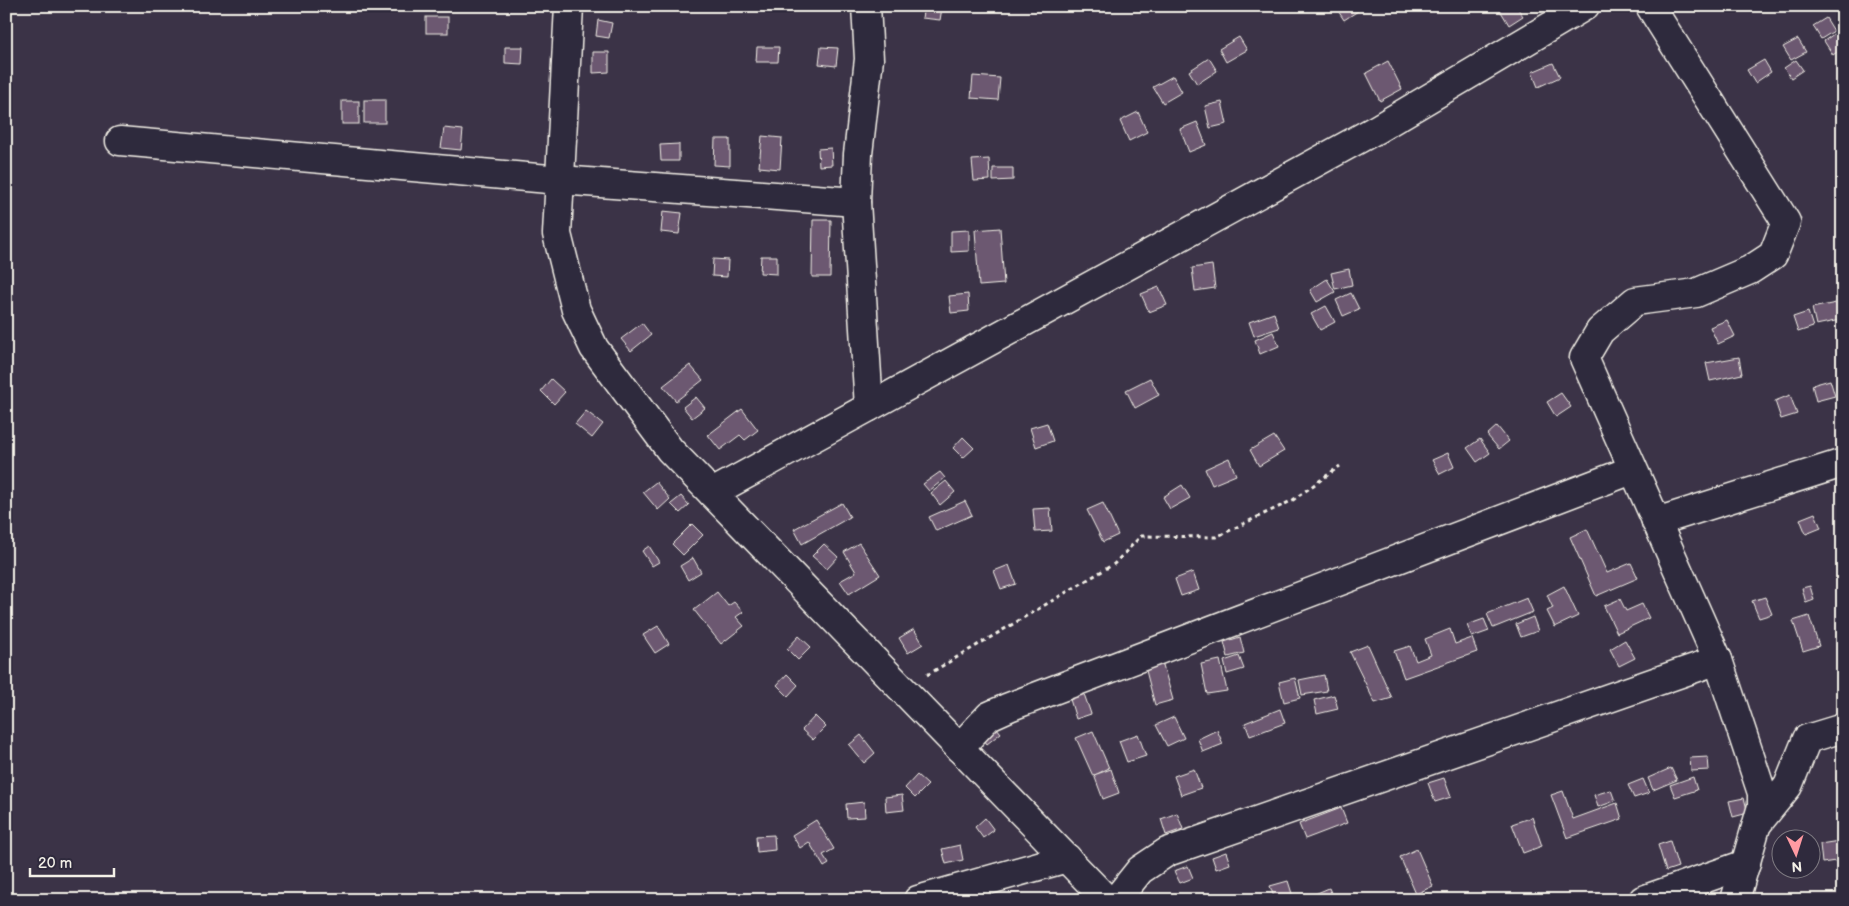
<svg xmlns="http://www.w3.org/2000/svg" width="1849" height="906" viewBox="0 0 1849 906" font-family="'Balsamiq Sans',sans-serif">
	<rect width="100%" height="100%" fill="#3b3347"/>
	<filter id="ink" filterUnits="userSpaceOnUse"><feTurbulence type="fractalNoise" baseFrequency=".02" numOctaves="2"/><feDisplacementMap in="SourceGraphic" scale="10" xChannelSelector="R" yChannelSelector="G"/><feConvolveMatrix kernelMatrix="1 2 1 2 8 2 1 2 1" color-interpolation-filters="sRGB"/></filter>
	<g filter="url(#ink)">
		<g fill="#6c5871" stroke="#f4f1e8">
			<polygon points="924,6 942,8 940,20 922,18"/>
			<polygon points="1335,6 1355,6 1358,11 1344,20"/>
			<polygon points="1506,6 1516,6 1523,16 1509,25 1500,10"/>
			<rect x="426" y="17" width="22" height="16"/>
			<polygon points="1826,18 1834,31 1821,39 1813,26"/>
			<polygon points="598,20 612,23 609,38 596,36"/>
			<polygon points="1838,31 1843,38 1843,48 1833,55 1824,41"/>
			<polygon points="1239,37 1247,50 1226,62 1219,49"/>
			<polygon points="1798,39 1806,52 1791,60 1783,47"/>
			<polygon points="505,47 523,47 522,64 505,63"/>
			<polygon points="757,47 779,47 778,62 756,62"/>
			<polygon points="821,47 838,48 836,66 819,64"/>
			<polygon points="593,52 609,52 609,72 593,73"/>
			<polygon points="1209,58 1217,71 1197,84 1189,71"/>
			<polygon points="1764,60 1771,72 1755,83 1747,70"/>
			<polygon points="1796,60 1803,70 1791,78 1784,68"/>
			<polygon points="1388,61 1402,89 1380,101 1366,73"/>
			<polygon points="1553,63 1560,77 1538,87 1532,72"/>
			<polygon points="973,76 1000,78 998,100 971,98"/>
			<polygon points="1173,76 1182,92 1163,103 1153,87"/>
			<rect x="364" y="100" width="21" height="23"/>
			<rect x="342" y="101" width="17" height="23"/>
			<polygon points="1222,102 1227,124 1210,128 1205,106"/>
			<polygon points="1138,112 1147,132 1129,141 1120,121"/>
			<polygon points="1197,122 1206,145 1189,152 1180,129"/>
			<polygon points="444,128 463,130 461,150 441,148"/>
			<polygon points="762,136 782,138 780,169 759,167"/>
			<polygon points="715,139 730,139 730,166 714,165"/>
			<polygon points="679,144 679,161 661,161 660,145"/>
			<polygon points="831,148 832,165 819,166 818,149"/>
			<polygon points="989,159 990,180 974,181 972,160"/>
			<polygon points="993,168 1013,168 1013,180 993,181"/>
			<polygon points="663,211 682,213 679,234 661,232"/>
			<polygon points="813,220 831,220 830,277 812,277"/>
			<polygon points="1000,228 1004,284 979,286 975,230"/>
			<polygon points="969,230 969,251 951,252 951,231"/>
			<polygon points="761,256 777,256 777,274 760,273"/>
			<polygon points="713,259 728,260 727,277 712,276"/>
			<polygon points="1212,265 1215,288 1195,291 1192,268"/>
			<polygon points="1349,269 1352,285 1335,289 1331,273"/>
			<polygon points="1327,279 1335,292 1317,302 1310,290"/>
			<polygon points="1159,287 1167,305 1149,312 1141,294"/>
			<polygon points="1351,293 1359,309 1343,316 1336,300"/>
			<polygon points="968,294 969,311 951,313 949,296"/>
			<polygon points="1836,303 1840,320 1816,325 1812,308"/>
			<polygon points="1326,306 1335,322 1320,330 1311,314"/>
			<polygon points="1808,312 1813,327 1798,332 1793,317"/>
			<polygon points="1274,313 1279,328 1254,336 1249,322"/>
			<polygon points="1727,320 1735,336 1718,344 1710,327"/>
			<polygon points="642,323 651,335 631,351 621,339"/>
			<polygon points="1273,332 1279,346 1260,354 1255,340"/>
			<polygon points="1739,357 1742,374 1710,381 1706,363"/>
			<polygon points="690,365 703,380 676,401 663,386"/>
			<polygon points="1150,378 1159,395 1135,408 1126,390"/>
			<polygon points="551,379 565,392 554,404 541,391"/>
			<polygon points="1830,380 1835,396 1816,401 1812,385"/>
			<polygon points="1561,393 1571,407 1556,417 1547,402"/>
			<polygon points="1790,395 1797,414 1781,419 1775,401"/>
			<polygon points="696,397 705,408 692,418 683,407"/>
			<polygon points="742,409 758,430 745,440 740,435 720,450 708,435"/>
			<polygon points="586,411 603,424 592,438 575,424"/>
			<polygon points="1047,423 1053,441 1036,447 1030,428"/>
			<polygon points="1497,426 1509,441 1499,449 1487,435"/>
			<polygon points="1274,436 1284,451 1259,466 1250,450"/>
			<polygon points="963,437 974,448 963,458 953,448"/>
			<polygon points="1480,439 1490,453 1477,462 1467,448"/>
			<polygon points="1448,453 1454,467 1440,474 1432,460"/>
			<polygon points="1229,458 1236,475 1212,485 1205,469"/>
			<polygon points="940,472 945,478 929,491 923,484"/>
			<polygon points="946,481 955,492 940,505 931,493"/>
			<polygon points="656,482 670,499 658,510 643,492"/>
			<polygon points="1182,485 1190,498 1170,509 1163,497"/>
			<polygon points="681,496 689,505 680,513 671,504"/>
			<polygon points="965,501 972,515 936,531 929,517"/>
			<polygon points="842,503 850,517 802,544 794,529"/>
			<polygon points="1103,503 1118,535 1103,542 1087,510"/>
			<polygon points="1050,508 1052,531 1035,532 1033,509"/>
			<polygon points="1815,513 1821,528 1806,534 1800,519"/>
			<polygon points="692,524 703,535 683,555 672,544"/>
			<polygon points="1587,529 1607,573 1631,563 1638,578 1596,596 1570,537"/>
			<polygon points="859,543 880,575 849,594 840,581 856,572 844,552"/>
			<polygon points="824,544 838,557 827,569 812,556"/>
			<polygon points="649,546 659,562 652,566 642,551"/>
			<polygon points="693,558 701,572 688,580 680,566"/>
			<polygon points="1009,565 1016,584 1001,589 994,571"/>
			<polygon points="1193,572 1199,590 1181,596 1175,579"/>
			<polygon points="1564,586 1578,616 1555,627 1547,611 1553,608 1547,595"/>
			<polygon points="1810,586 1814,600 1806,603 1802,588"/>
			<polygon points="717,592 728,606 734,602 743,612 736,617 744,626 721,644 694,610"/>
			<polygon points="1765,597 1772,614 1759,618 1752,601"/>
			<polygon points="1527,598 1533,612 1493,628 1487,614"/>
			<polygon points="1620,599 1626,611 1642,604 1649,618 1617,633 1604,606"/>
			<polygon points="1809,616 1819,646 1803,651 1793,621"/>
			<polygon points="1533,617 1538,631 1521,637 1516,624"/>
			<polygon points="1484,619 1489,631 1472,637 1467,625"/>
			<polygon points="658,626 669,644 655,653 643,635"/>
			<polygon points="914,629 923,644 908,653 899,638"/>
			<polygon points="1450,629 1455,644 1472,638 1477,652 1404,678 1394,651 1410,646 1416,661 1431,655 1425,639"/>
			<polygon points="799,636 811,647 798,660 787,649"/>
			<polygon points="1240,637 1244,653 1228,657 1224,642"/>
			<polygon points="1625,640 1635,658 1619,666 1610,649"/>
			<polygon points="1368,645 1392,698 1375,703 1350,652"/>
			<polygon points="1239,656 1244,669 1227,674 1224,661"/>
			<polygon points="1161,658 1173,700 1155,705 1144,663"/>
			<polygon points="1220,660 1227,691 1207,694 1201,664"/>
			<polygon points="787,674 798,685 788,696 777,685"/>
			<polygon points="1324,675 1327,691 1302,695 1299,680"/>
			<polygon points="1295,678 1300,698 1284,702 1279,682"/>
			<polygon points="1083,691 1091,714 1076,719 1069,696"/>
			<polygon points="1334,695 1338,709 1317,714 1314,700"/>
			<polygon points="1280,709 1285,723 1250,736 1245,723"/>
			<polygon points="815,716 826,727 813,740 802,730"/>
			<polygon points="1174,717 1184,738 1167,746 1156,725"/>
			<polygon points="992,722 1001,733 987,744 978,731"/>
			<polygon points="1217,730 1223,744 1203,752 1198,739"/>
			<polygon points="1093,731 1109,768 1093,776 1076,738"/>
			<polygon points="1138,734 1146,756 1127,762 1119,741"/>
			<polygon points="861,735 875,753 864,763 849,745"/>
			<polygon points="1708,757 1709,770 1691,771 1690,758"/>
			<polygon points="1671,768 1677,780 1653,790 1648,778"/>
			<polygon points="1111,769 1119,793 1103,799 1094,775"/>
			<polygon points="1194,769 1201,788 1181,795 1174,776"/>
			<polygon points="917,775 928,785 915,798 905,788"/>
			<polygon points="1693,777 1697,790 1675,797 1670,785"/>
			<polygon points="1444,778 1451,797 1435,802 1428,783"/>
			<polygon points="1643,779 1649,793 1634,798 1628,785"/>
			<polygon points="1611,790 1615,801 1598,807 1594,795"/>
			<polygon points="1563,791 1573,819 1617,803 1622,819 1567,838 1551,795"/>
			<polygon points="902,795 904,810 886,812 885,797"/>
			<polygon points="1744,798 1748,813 1733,817 1729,801"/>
			<polygon points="864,802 865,817 847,818 846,804"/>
			<polygon points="1341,808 1347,823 1305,839 1299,824"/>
			<polygon points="1177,813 1183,829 1166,835 1161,819"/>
			<polygon points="1532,817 1542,846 1523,853 1512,824"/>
			<polygon points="985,818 994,830 983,838 975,827"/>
			<polygon points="816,820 834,849 823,855 829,864 824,867 809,842 800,848 792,835"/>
			<polygon points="774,835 775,850 757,852 756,836"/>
			<polygon points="1670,841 1678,867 1666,871 1658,845"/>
			<polygon points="1839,841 1842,860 1822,863 1820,844"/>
			<polygon points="960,845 963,860 946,864 942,849"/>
			<polygon points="1417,849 1433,886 1416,894 1400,857"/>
			<polygon points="1226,852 1230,864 1216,869 1212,857"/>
			<polygon points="1188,866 1193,878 1180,883 1174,871"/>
			<polygon points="1288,881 1294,900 1275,900 1270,886"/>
			<polygon points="1329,888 1334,900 1309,900 1308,897"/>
		</g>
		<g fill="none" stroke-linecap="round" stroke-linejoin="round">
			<g stroke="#f4f1e8" stroke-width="31">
				<g id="minor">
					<polyline points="569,6 557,234 576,310 594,348 670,450 1107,900"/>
					<polyline points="866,6 869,59 858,154 856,202 869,407"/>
					<polyline points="1650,6 1786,222 1773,255 1750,270 1696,293 1635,301 1600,331 1584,358 1718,660 1762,793 1762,806 1735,900"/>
					<polyline points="120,141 560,180 856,202"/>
					<polyline points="712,493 1377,129 1585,6"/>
					<polyline points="1656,522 1843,463"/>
					<polyline points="959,748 989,716 1009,707 1632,470"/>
					<polyline points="1758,823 1788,786 1807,739 1843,728"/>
					<polyline points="918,900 1067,858"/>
					<polyline points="1116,900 1140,870 1167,852 1718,660"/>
					<polyline points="1643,900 1746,864"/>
				</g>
			</g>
			<polyline stroke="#f4f1e8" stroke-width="3" stroke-dasharray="4 4" stroke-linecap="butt" points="927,675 1114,564 1141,536 1216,537 1293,500 1340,466"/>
			<use href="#minor" stroke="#2f2a3d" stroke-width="28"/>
		</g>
	</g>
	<rect width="1849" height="906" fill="none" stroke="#2f2a3d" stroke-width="25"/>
	<rect x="12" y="12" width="1824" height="881" fill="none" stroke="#f4f1e8" stroke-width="2" filter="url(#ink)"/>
	<g transform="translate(1796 854) rotate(176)"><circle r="24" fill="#2f2a3d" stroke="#7e7a81"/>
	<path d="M0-4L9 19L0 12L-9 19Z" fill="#ff9aa2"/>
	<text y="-8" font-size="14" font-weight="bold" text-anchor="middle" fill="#f4f1e8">N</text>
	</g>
	<path d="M30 868v8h84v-8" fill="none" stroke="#f4f1e8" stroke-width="2.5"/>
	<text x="38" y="868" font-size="15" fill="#f4f1e8" stroke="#2f2a3d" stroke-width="4" paint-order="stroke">20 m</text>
</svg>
